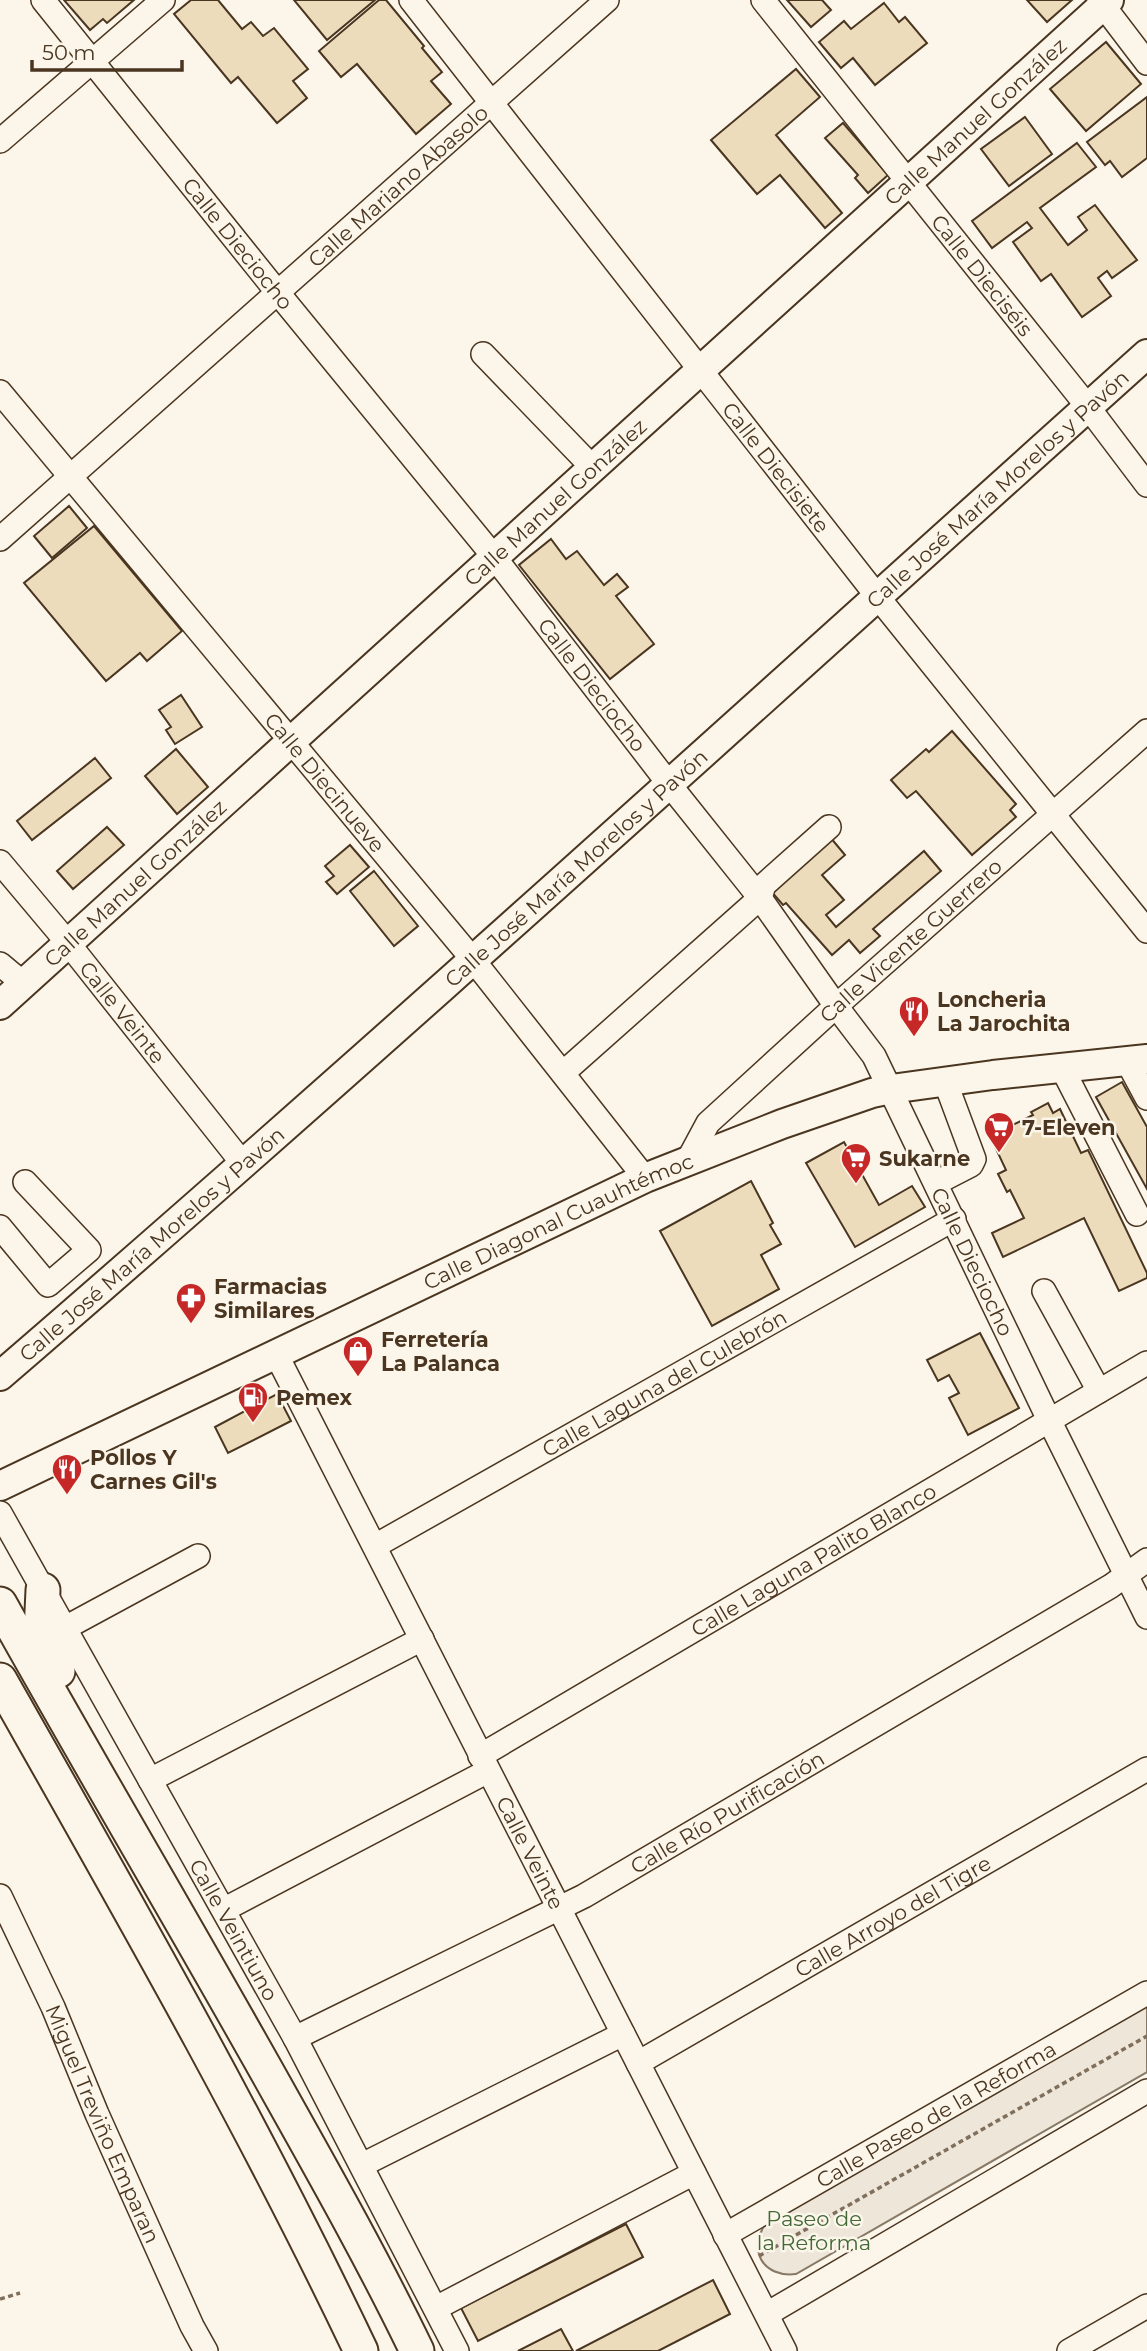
<svg xmlns="http://www.w3.org/2000/svg" width="1147" height="2351" viewBox="0 0 1147 2351" font-family="Montserrat,sans-serif">
	<rect width="100%" height="100%" fill="#fbf6e9"/>
	<path fill="#ede6d9" stroke="#887966" stroke-width="2" d="M1147 2005V2072L796 2274C763 2278 747 2250 766 2223Z"/>
	<g fill="#ecdcbc" stroke="#4a3520" stroke-width="2">
		<polygon points="64,0 134,0 107,23 103,19 90,30"/>
		<polygon points="191,0 218,0 242,29 251,22 263,36 274,28 308,69 293,81 307,98 277,123 238,77 231,83 174,14"/>
		<polygon points="294,0 375,0 327,40"/>
		<polygon points="379,0 386,0 424,46 422,48 442,72 431,81 451,104 416,134 357,64 341,77 319,51"/>
		<polygon points="787,0 822,0 831,10 811,27"/>
		<polygon points="1027,0 1072,0 1047,22"/>
		<polygon points="884,3 899,22 905,17 927,43 875,85 853,58 841,68 819,42 844,21 851,29"/>
		<polygon points="1106,42 1141,84 1086,131 1050,89"/>
		<polygon points="796,69 820,97 776,135 842,213 825,228 780,175 757,194 711,140"/>
		<polygon points="1147,97 1147,158 1122,177 1110,161 1105,165 1087,142"/>
		<polygon points="1025,117 1052,154 1009,186 981,149"/>
		<polygon points="843,123 888,175 868,193 855,178 858,175 825,138"/>
		<polygon points="1077,143 1096,167 1040,208 1068,245 1087,230 1078,217 1095,205 1137,260 1112,278 1107,271 1098,278 1111,296 1082,317 1051,274 1041,281 1013,242 1032,228 1027,222 992,248 972,221"/>
		<polygon points="69,506 87,528 52,558 34,536"/>
		<polygon points="94,526 182,631 147,661 140,653 106,681 24,583"/>
		<polygon points="551,539 566,559 577,551 604,585 617,574 628,587 616,596 654,644 610,679 519,565"/>
		<polygon points="181,695 202,727 175,744 166,730 171,727 159,710"/>
		<polygon points="952,731 1016,804 1010,810 1016,817 972,855 916,791 907,798 891,780 926,749 929,752"/>
		<polygon points="176,749 208,787 177,814 145,776"/>
		<polygon points="95,758 111,778 32,840 17,821"/>
		<polygon points="107,827 124,845 73,889 57,871"/>
		<polygon points="830,837 845,855 822,875 844,900 826,915 836,927 924,851 941,871 873,929 880,936 860,953 849,940 832,955 786,903 783,905 770,890"/>
		<polygon points="350,845 369,867 337,894 326,882 334,876 325,866"/>
		<polygon points="374,871 418,926 394,946 350,891"/>
		<polygon points="1122,1082 1147,1127 1147,1189 1096,1097"/>
		<polygon points="1048,1103 1053,1113 1060,1109 1081,1153 1088,1150 1147,1273 1147,1278 1119,1291 1084,1218 1003,1257 992,1233 1024,1218 1010,1190 1007,1192 998,1174 1006,1170 990,1136 1033,1115 1031,1112"/>
		<polygon points="844,1142 879,1205 912,1186 925,1207 855,1247 806,1163"/>
		<polygon points="751,1181 773,1223 770,1225 781,1244 761,1255 779,1289 712,1326 660,1231"/>
		<polygon points="980,1333 1019,1408 968,1435 949,1398 959,1393 949,1375 938,1381 927,1360"/>
		<polygon points="277,1394 291,1421 228,1453 215,1427"/>
		<polygon points="626,2224 643,2257 478,2341 461,2308"/>
		<polygon points="713,2280 730,2314 658,2351 576,2351"/>
		<polygon points="561,2329 573,2351 518,2351"/>
	</g>
	<g fill="none" stroke-linecap="round" stroke-linejoin="round">
		<g stroke="#4a3520" stroke-width="26">
			<g id="minor">
				<path id="s1" d="M43 0 278 293 495 558 669 784 760 898 836 1006 874 1056 1050 1422 1147 1617"/>
				<path id="s2" d="M411 0 877 596 1147 931"/>
				<path id="s3" d="M763 0 1088 407 1147 485"/>
				<polyline points="1099,0 1147,63"/>
				<polyline points="0,141 163,0"/>
				<polyline points="483,354 594,469"/>
				<path id="s4" d="M0 392 474 961 645 1178"/>
				<path id="s5" d="M0 539 607 0"/>
				<path id="s6" d="M0 862 68 943 244 1165"/>
				<polyline points="0,964 24,984"/>
				<polyline points="1127,1061 1147,1098"/>
				<polyline points="1062,1068 1137,1214"/>
				<polyline points="563,1073 760,898 764,885 829,827"/>
				<path id="s7" d="M687 1162 708 1123 836 1006 1147 731"/>
				<polyline points="936,1183 971,1165 974,1159 945,1081"/>
				<polyline points="0,1227 48,1285 89,1250 25,1182"/>
				<polyline points="1044,1291 1099,1391"/>
				<path id="s8" d="M276 1354 785 2351"/>
				<path id="s9" d="M0 1513 295 2038 457 2351"/>
				<path id="s10" d="M375 1546 954 1219"/>
				<polyline points="65,1628 198,1556"/>
				<path id="s11" d="M480 1756 1147 1363"/>
				<polyline points="150,1780 422,1639"/>
				<path id="s12" d="M0 1896 53 2007 97 2114 192 2326 206 2351"/>
				<polyline points="225,1909 488,1771"/>
				<path id="s13" d="M295 2038 584 1896 1111 1586 1147 1560"/>
				<path id="s14" d="M638 2063 1147 1769"/>
				<polyline points="362,2165 623,2034"/>
				<path id="s15" d="M725 2235 1147 1993"/>
				<polyline points="436,2308 694,2173"/>
				<polyline points="767,2314 1147,2091"/>
				<polyline points="1069,2351 1147,2306"/>
			</g>
		</g>
		<g stroke="#4a3520" stroke-width="32">
			<g id="major">
				<path id="s16" d="M0 1005 1109 0"/>
				<path id="s17" d="M0 1376C388 1041 766 696 1147 354"/>
				<path id="s18" d="M0 1486 645 1178 782 1124 872 1093 891 1089 993 1075 1147 1059"/>
			</g>
		</g>
		<g stroke="#4a3520" stroke-width="37">
			<g id="highway">
				<polyline points="43,1590 41,1633 58,1671"/>
				<path d="M0 1604C93 1771 191 1935 284 2102 330 2184 376 2266 417 2351"/>
				<path d="M0 1680C125 1901 252 2122 361 2351"/>
			</g>
		</g>
		<g stroke="#7f6f5c" stroke-width="3.5" stroke-dasharray="5 3.5" stroke-linecap="butt">
			<polyline points="759,2256 1147,2036"/>
			<polyline points="0,2299 20,2293"/>
		</g>
		<use href="#minor" stroke="#fbf6e9" stroke-width="23"/>
		<use href="#major" stroke="#fbf6e9" stroke-width="28"/>
		<use href="#highway" stroke="#fbf6e9" stroke-width="33"/>
	</g>
	<defs>
		<g id="restaurant-pin" transform="scale(1.575)"><path d="M0 17L-7.5 6A9.5 9.5 0 1 1 7.5 6Z" fill="#c62828" stroke="#fbf6e9"/><path d="M-5-6h1v4h1v-4h1v4h1v-4h1v5L-1.5 .5V6h-2V.5L-5-1ZM5-6V6H3V1.5H1.5Q1.5-4 5-6Z" fill="#fff"/></g>
		<g id="supermarket-pin" transform="scale(1.575)"><path d="M0 17L-7.5 6A9.5 9.5 0 1 1 7.5 6Z" fill="#c62828" stroke="#fbf6e9"/><path d="M-6-5.5h2.5l.6 2H6L4.5 2H-2.5L-4.4-4H-6ZM-1.5 3.2a1.3 1.3 0 1 0 .1 0ZM3 3.2a1.3 1.3 0 1 0 .1 0Z" fill="#fff"/></g>
		<g id="pharmacy-pin" transform="scale(1.575)"><path d="M0 17L-7.5 6A9.5 9.5 0 1 1 7.5 6Z" fill="#c62828" stroke="#fbf6e9"/><path d="M-2-6h4v4h4v4h-4v4h-4v-4h-4v-4h4Z" fill="#fff"/></g>
		<g id="shop-pin" transform="scale(1.575)"><path d="M0 17L-7.5 6A9.5 9.5 0 1 1 7.5 6Z" fill="#c62828" stroke="#fbf6e9"/><path d="M-5-2.5h2.3a2.7 3.5 0 0 1 5.4 0H5L5.5 6h-11ZM-1.5-2.5h3a1.5 2.3 0 0 0-3 0Z" fill="#fff"/></g>
		<g id="fuel-pin" transform="scale(1.575)"><path d="M0 17L-7.5 6A9.5 9.5 0 1 1 7.5 6Z" fill="#c62828" stroke="#fbf6e9"/><path d="M-5.5-6h7V0h2V4h1.3V-2.5L3-4.5l.8-.8L6-3V5H2.5V1h-1V6h-7ZM-4.2-4.7v3.2H.2V-4.7Z" fill="#fff"/></g>
	</defs>
	<g fill-rule="evenodd">
		<use href="#restaurant-pin" x="914" y="1011"/>
		<use href="#supermarket-pin" x="999" y="1127"/>
		<use href="#supermarket-pin" x="856" y="1158"/>
		<use href="#pharmacy-pin" x="191" y="1298"/>
		<use href="#shop-pin" x="358" y="1351"/>
		<use href="#fuel-pin" x="253" y="1397"/>
		<use href="#restaurant-pin" x="67" y="1469"/>
	</g>
	<g text-anchor="middle" dominant-baseline="central" stroke-width="5" stroke-linejoin="round" paint-order="stroke">
		<g font-size="21" fill="#4a3520" stroke="#fbf6e9">
			<text stroke="none"><textPath href="#s16" startOffset="1316">Calle Manuel González</textPath></text>
			<text stroke="none"><textPath href="#s5" startOffset="532">Calle Mariano Abasolo</textPath></text>
			<text stroke="none"><textPath href="#s1" startOffset="312">Calle Dieciocho</textPath></text>
			<text stroke="none"><textPath href="#s3" startOffset="352">Calle Dieciséis</textPath></text>
			<text stroke="none"><textPath href="#s2" startOffset="593">Calle Diecisiete</textPath></text>
			<text stroke="none"><textPath href="#s17" startOffset="1335">Calle José María Morelos y Pavón</textPath></text>
			<text stroke="none"><textPath href="#s16" startOffset="749">Calle Manuel González</textPath></text>
			<text stroke="none"><textPath href="#s1" startOffset="878">Calle Dieciocho</textPath></text>
			<text stroke="none"><textPath href="#s4" startOffset="508">Calle Diecinueve</textPath></text>
			<text stroke="none"><textPath href="#s17" startOffset="768">Calle José María Morelos y Pavón</textPath></text>
			<text stroke="none"><textPath href="#s16" startOffset="182">Calle Manuel González</textPath></text>
			<text stroke="none"><textPath href="#s7" startOffset="317">Calle Vicente Guerrero</textPath></text>
			<text stroke="none"><textPath href="#s6" startOffset="194">Calle Veinte</textPath></text>
			<text stroke="none"><textPath href="#s18" startOffset="618">Calle Diagonal Cuauhtémoc</textPath></text>
			<text stroke="none"><textPath href="#s17" startOffset="201">Calle José María Morelos y Pavón</textPath></text>
			<text stroke="none"><textPath href="#s1" startOffset="1572">Calle Dieciocho</textPath></text>
			<text stroke="none"><textPath href="#s10" startOffset="332">Calle Laguna del Culebrón</textPath></text>
			<text stroke="none"><textPath href="#s11" startOffset="387">Calle Laguna Palito Blanco</textPath></text>
			<text stroke="none"><textPath href="#s13" startOffset="488">Calle Río Purificación</textPath></text>
			<text stroke="none"><textPath href="#s8" startOffset="560">Calle Veinte</textPath></text>
			<text stroke="none"><textPath href="#s14" startOffset="294">Calle Arroyo del Tigre</textPath></text>
			<text stroke="none"><textPath href="#s9" startOffset="478">Calle Veintiuno</textPath></text>
			<text stroke="none"><textPath href="#s15" startOffset="243">Calle Paseo de la Reforma</textPath></text>
			<text stroke="none"><textPath href="#s12" startOffset="250">Miguel Treviño Emparan</textPath></text>
		</g>
		<g font-size="21" font-weight="bold" fill="#4a3520" stroke="#fbf6e9" text-anchor="start">
			<text x="937" y="999">Loncheria<tspan x="937" dy="24">La Jarochita</tspan></text>
			<text x="1022" y="1127">7-Eleven</text>
			<text x="879" y="1158">Sukarne</text>
			<text x="214" y="1286">Farmacias<tspan x="214" dy="24">Similares</tspan></text>
			<text x="381" y="1339">Ferretería<tspan x="381" dy="24">La Palanca</tspan></text>
			<text x="276" y="1397">Pemex</text>
			<text x="90" y="1457">Pollos Y<tspan x="90" dy="24">Carnes Gil's</tspan></text>
		</g>
		<g font-size="21" fill="#436837" stroke="#fbf6e9">
			<text x="814" y="2218">Paseo de<tspan x="814" dy="24">la Reforma</tspan></text>
		</g>
	</g>
	<path d="M32 60v10h150v-10" fill="none" stroke="#4a3520" stroke-width="3.5"/>
	<text x="42" y="60" font-size="21" fill="#4a3520" stroke="#fbf6e9" stroke-width="5" paint-order="stroke">50 m</text>
</svg>
